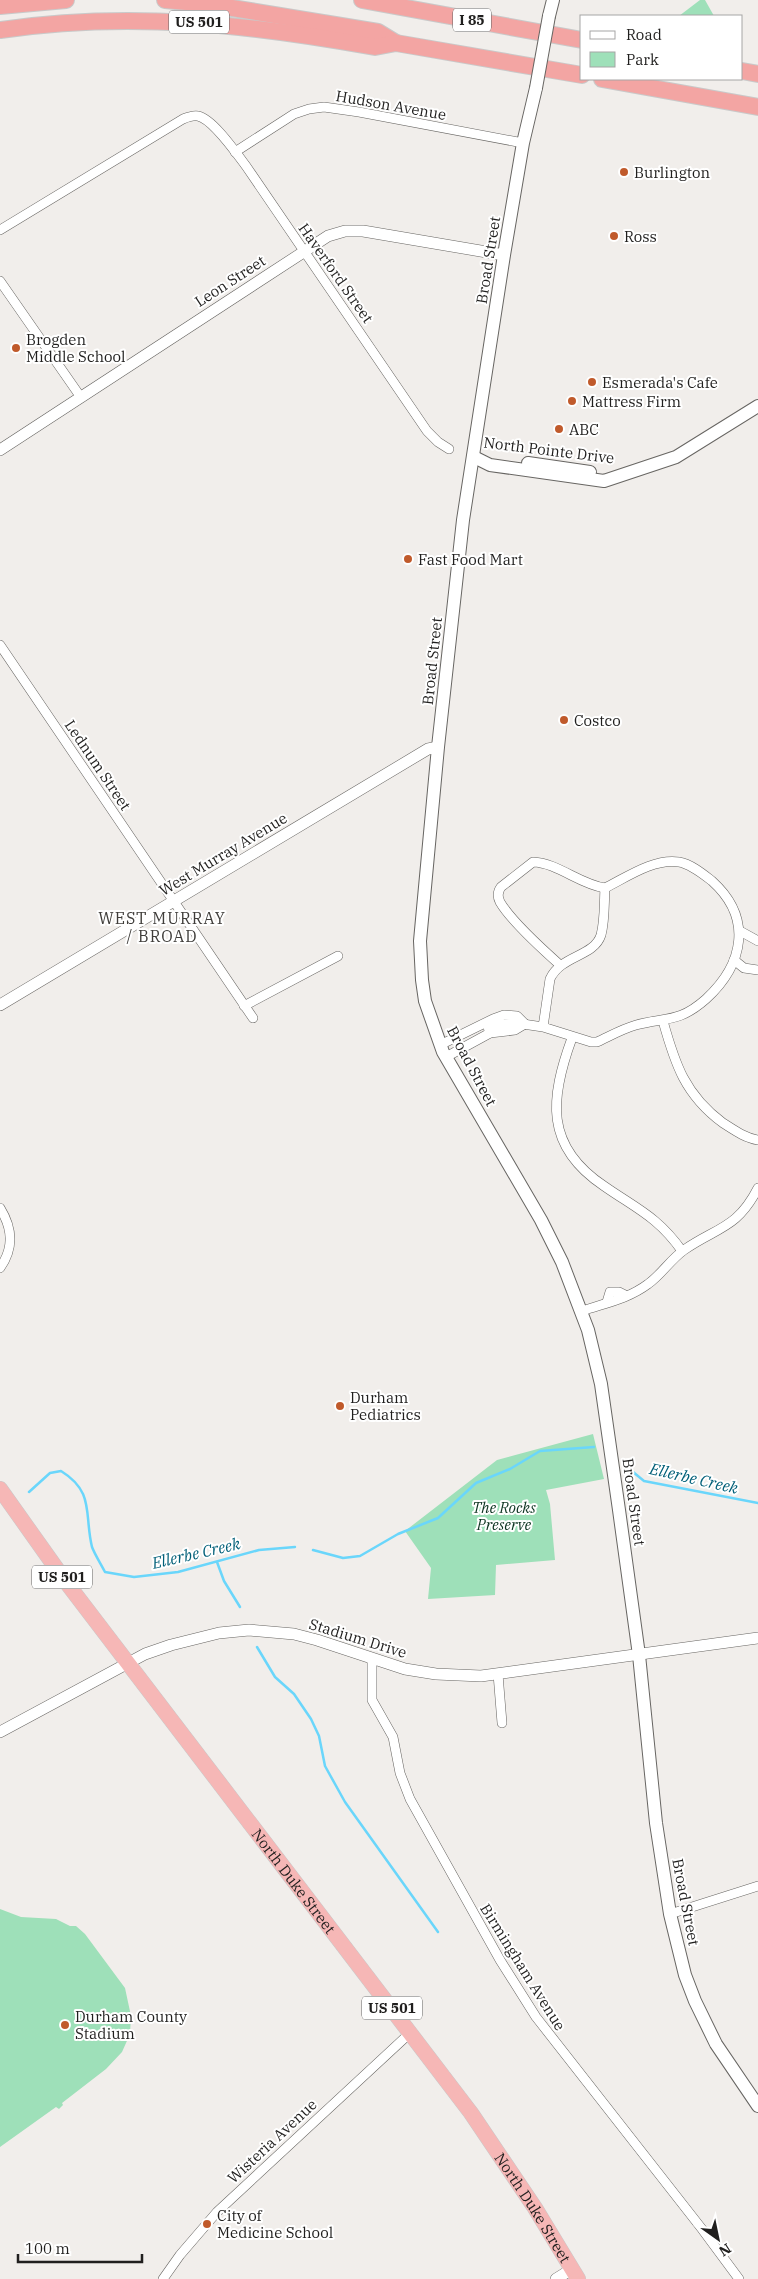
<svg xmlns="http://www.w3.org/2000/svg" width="758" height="2279" viewBox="0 0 758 2279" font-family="'IBM Plex Serif',serif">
	<rect width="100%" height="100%" fill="#f1eeeb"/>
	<g fill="#9ee0b9">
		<polygon points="700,0 705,0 714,16 679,16"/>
		<polygon points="593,1434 604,1479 546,1490 550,1504 555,1560 496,1565 495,1595 428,1599 431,1568 405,1531 497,1460"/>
		<polygon points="0,1909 21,1917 56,1919 70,1926 76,1926 85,1934 125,1988 131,2016 130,2034 122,2052 106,2069 62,2103 63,2105 59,2109 56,2107 0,2147"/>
	</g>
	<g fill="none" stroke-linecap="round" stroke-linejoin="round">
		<g stroke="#6ad6fb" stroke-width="2.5">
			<polyline points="627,1467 644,1481 758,1503"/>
			<path d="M29 1492 50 1473 61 1471C95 1492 84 1514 92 1547 95 1555 101 1564 105 1572L134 1577 178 1572 259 1550 295 1547"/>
			<polyline points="313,1550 343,1558 360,1556 398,1534 438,1518 476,1483 510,1469 540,1451 594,1447"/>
			<polyline points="217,1562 224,1581 240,1607"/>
			<polyline points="257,1647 275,1677 294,1694 311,1719 319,1736 325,1766 345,1802 438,1932"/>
		</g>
		<g stroke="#676562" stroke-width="10">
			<g id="minor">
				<polyline points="235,152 294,114 309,109 324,107 359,112 523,143"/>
				<path d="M0 230 183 119C188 117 193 115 198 116 213 119 237 154 246 166L427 431 438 442 449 449"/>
				<polyline points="0,281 80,396"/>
				<polyline points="0,645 253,1018"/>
				<polyline points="740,931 758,941"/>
				<polyline points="734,960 744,968 758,970"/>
				<path d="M560 965C542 949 511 921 500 902 497 896 498 891 501 887L533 862C558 863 579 884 605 888"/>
				<polyline points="244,1006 338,956"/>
				<path d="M663 1021C675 1064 685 1095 723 1123 734 1130 745 1138 758 1140"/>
				<path d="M487 1024 490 1033 497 1025 516 1023 543 1027 591 1042H597C610 1036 622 1029 636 1025 666 1017 679 1023 706 999 744 964 753 918 712 881 703 874 691 864 679 862 654 858 627 877 605 888 604 903 605 920 601 935 594 957 561 955 550 979L543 1027"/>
				<path d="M572 1038C550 1098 544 1146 604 1186 637 1209 658 1217 682 1251"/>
				<polyline points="440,1045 493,1019 504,1015 517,1016 525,1024"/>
				<polyline points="446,1057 490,1033 515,1030 525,1024"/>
				<path d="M0 1208C13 1229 14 1248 0 1268"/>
				<polyline points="607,1302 610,1292 619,1292 625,1295"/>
				<path d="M582 1311C605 1303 628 1299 648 1284 661 1275 670 1260 684 1250 717 1227 737 1229 758 1188"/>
				<polyline points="372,1659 372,1700 393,1737 400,1773 410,1799 500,1960 536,2017 702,2229 739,2279"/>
				<polyline points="498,1674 502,1723"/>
				<polyline points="670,1914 758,1886"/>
				<polyline points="163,2279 180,2255 217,2212 410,2033"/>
			</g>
		</g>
		<g stroke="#676562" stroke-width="12">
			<g id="tertiary">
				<polyline points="0,450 328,236 345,231 363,231 504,255"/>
				<polyline points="0,1005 428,749 438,747"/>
				<polyline points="0,1732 145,1654 171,1645 219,1633 249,1630 294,1634 317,1640 405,1669 436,1674 481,1676 758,1638"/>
				<polyline points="556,2279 572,2269"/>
			</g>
		</g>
		<g stroke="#676562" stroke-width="14">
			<g id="secondary">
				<polyline points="549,16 553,0"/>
				<polyline points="536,88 523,143 504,255 463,520 438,747 420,941 422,980 425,1001 443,1052 541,1220 562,1262 588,1330 601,1384 619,1510 639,1655 656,1823 670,1914 685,1975 695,2001 716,2044 758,2106"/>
				<polyline points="474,457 490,465 604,481 676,457 758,406"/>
				<polyline points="528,463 590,472"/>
			</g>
		</g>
		<g stroke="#c9c9c9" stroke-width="16">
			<g id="trunk">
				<path id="s1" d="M0 1489 66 1582 471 2113 535 2208 578 2279"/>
			</g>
		</g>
		<g stroke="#c9c9c9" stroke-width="18">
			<g id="motorway">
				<polyline points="165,0 208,4 378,32 396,43"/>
				<polyline points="362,0 582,40"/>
				<polyline points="0,6 66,0"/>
				<path d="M0 30C128 11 249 24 375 47L396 43 582 75"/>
				<polyline points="742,71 758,74"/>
				<polyline points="602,79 758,107"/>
			</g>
		</g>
		<use href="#minor" stroke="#fff" stroke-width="9"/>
		<use href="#tertiary" stroke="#fff" stroke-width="11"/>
		<use href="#secondary" stroke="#fff" stroke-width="12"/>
		<use href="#trunk" stroke="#f6b7b6" stroke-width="15"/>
		<use href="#motorway" stroke="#f3a5a3" stroke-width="16"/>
		<g stroke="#676562" stroke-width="14" stroke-linecap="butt">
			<polyline id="secondary-bridge" points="536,88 549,16"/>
		</g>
		<use href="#secondary-bridge" stroke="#fff" stroke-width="12"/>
	</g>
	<g fill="#c05a2b" stroke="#fff" stroke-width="2">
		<circle cx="624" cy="172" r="5"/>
		<circle cx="614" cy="236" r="5"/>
		<circle cx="16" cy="348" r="5"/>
		<circle cx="592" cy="382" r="5"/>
		<circle cx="572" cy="401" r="5"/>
		<circle cx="559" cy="429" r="5"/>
		<circle cx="408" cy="559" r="5"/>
		<circle cx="564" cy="720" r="5"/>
		<circle cx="340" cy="1406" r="5"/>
		<circle cx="65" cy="2025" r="5"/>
		<circle cx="207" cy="2224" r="5"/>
	</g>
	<g text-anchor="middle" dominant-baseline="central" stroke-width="4" stroke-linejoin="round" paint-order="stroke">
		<g fill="#fff" stroke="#636262" stroke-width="1">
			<rect x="453" y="8.5" width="38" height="23" rx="4"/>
			<rect x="169" y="10.5" width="60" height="23" rx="4"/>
			<rect x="32" y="1565.5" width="60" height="23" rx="4"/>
			<rect x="362" y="1996.5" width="60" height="23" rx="4"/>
		</g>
		<g font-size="14" font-weight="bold" fill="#201f1e">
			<text x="472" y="20">I 85</text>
			<text x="199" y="22">US 501</text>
			<text x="62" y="1577">US 501</text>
			<text x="392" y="2008">US 501</text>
		</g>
		<g font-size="15" fill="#201f1e" stroke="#fff">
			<text transform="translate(391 105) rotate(10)">Hudson Avenue</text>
			<text transform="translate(488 260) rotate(-81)">Broad Street</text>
			<text transform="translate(336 273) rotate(55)">Haverford Street</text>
			<text transform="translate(230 281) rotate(-33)">Leon Street</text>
			<text transform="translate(549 450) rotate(7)">North Pointe Drive</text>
			<text transform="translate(432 661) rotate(-84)">Broad Street</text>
			<text transform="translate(98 765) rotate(56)">Lednum Street</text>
			<text transform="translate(223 854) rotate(-31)">West Murray Avenue</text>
			<text transform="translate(472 1066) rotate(62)">Broad Street</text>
			<text transform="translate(634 1502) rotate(82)">Broad Street</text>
			<text transform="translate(358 1638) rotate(17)">Stadium Drive</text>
			<text stroke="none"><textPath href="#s1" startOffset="490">North Duke Street</textPath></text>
			<text transform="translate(686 1902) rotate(79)">Broad Street</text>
			<text transform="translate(523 1967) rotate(58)">Birmingham Avenue</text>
			<text transform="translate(272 2141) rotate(-43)">Wisteria Avenue</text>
			<text stroke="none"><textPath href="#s1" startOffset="895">North Duke Street</textPath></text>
		</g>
		<g font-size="15" fill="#201f1e" stroke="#fff" text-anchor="start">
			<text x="634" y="172">Burlington</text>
			<text x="624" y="236">Ross</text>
			<text x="26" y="339">Brogden<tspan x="26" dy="17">Middle School</tspan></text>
			<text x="602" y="382">Esmerada's Cafe</text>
			<text x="582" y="401">Mattress Firm</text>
			<text x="569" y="429">ABC</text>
			<text x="418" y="559">Fast Food Mart</text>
			<text x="574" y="720">Costco</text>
			<text x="350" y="1397">Durham<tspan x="350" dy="17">Pediatrics</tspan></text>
			<text x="75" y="2016">Durham County<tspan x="75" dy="17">Stadium</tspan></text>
			<text x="217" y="2215">City of<tspan x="217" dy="17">Medicine School</tspan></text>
		</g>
		<g font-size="15" font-style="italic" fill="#0d3421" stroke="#fff">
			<text x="504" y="1507">The Rocks<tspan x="504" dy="17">Preserve</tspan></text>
		</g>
		<g font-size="16" letter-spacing="1" fill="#3f3d3a" stroke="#fff">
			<text x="162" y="918">WEST MURRAY<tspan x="162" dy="18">/ BROAD</tspan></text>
		</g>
		<g font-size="16" font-style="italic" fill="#005f78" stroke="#fff">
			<text transform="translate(694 1478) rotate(13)">Ellerbe Creek</text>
			<text transform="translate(196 1553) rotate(-13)">Ellerbe Creek</text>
		</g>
	</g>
	<rect x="580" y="15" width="162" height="65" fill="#ffffff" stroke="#a6a5a5"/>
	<rect x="590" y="31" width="25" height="8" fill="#ffffff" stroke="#a6a5a5"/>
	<text x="626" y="40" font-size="15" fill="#201f1e">Road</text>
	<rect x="590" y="52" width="25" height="15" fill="#9ee0b9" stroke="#a6a5a5"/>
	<text x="626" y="65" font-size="15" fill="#201f1e">Park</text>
	<g transform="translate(718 2239) rotate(147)" stroke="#ffffff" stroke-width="4" paint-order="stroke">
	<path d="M0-4L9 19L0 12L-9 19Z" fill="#201f1e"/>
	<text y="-8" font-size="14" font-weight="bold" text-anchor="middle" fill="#201f1e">N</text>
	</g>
	<path d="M18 2254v8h124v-8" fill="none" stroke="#201f1e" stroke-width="2.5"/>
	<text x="25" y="2254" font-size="15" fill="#201f1e" stroke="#ffffff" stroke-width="4" paint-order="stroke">100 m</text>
</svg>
